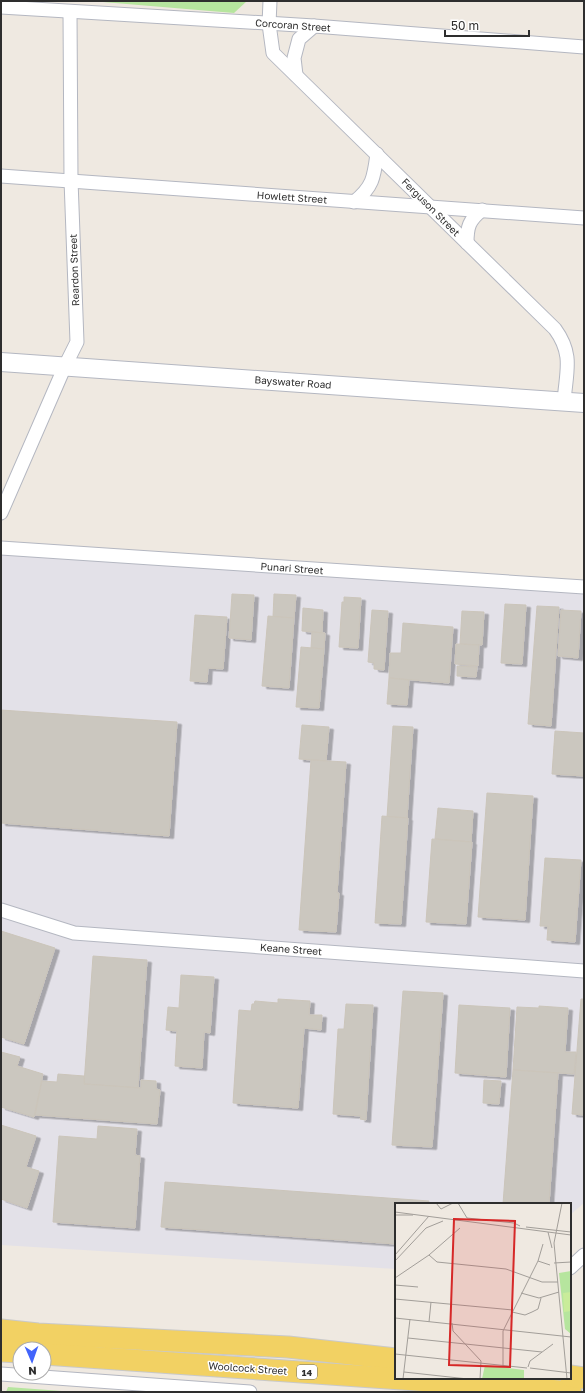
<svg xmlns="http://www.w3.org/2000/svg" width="585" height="1393" viewBox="0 0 585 1393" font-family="'Golos Text',sans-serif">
	<defs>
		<filter id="shadow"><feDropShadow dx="4.5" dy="2.5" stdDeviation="0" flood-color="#0004"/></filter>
	</defs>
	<rect width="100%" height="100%" fill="#efe9e1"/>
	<polygon fill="#e3e1e8" points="1,544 584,589 584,1203 570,1215 570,1204 396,1204 396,1269 1,1245"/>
	<g fill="#b6e59e">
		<polygon points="91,1 247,1 234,13"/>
		<polygon points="8,1387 75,1392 6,1392"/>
	</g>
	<g fill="#cbc7bf" stroke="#cbc5ba" filter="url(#shadow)">
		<polygon points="232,594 254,595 251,640 229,638"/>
		<polygon points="274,594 296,595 294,618 273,617"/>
		<polygon points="344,597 361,598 358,648 339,647 342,602 344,602"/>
		<polygon points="505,604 526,605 522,664 501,663"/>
		<polygon points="537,606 559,607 551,726 528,724"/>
		<polygon points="303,608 323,610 322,633 302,631"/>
		<polygon points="372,610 388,611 384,670 374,669 374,663 368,662"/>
		<polygon points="561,610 581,611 578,658 558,656"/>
		<polygon points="462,611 484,612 482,645 460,644"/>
		<polygon points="195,615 227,617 223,669 208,668 207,682 190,681"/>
		<polygon points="268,616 294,618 289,688 262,686"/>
		<polygon points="403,623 453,627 449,683 389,678 390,653 401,653"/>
		<polygon points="312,632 325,633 324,649 311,648"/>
		<polygon points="456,644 479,645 478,666 455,664"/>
		<polygon points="301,647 324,649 319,708 296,707"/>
		<polygon points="457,666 477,667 476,677 457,676"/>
		<polygon points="389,678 409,680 407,705 387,704"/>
		<polygon points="1,710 177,722 169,836 1,823"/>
		<polygon points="302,725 329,727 326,761 299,759"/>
		<polygon points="393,726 413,727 407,818 387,817"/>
		<polygon points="555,731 584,733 584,776 552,774"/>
		<polygon points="311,760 346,762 337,893 339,893 336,932 299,930"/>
		<polygon points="487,793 533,796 525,920 478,917"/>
		<polygon points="438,808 473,811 471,842 435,839"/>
		<polygon points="382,816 408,818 401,924 375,923"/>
		<polygon points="432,839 472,842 466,924 426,922"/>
		<polygon points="545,858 581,860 575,942 547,940 548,926 540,926"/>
		<polygon points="1,931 55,948 24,1044 1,1037"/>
		<polygon points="93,956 147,960 138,1088 84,1084"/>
		<polygon points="181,975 214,977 210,1033 204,1032 202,1068 175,1066 177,1031 166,1030 168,1007 179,1008"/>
		<polygon points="403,991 443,993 432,1147 392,1145"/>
		<polygon points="278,999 310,1001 309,1015 322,1015 321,1030 304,1028 298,1108 233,1103 239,1010 251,1011 252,1004 254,1004 255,1001 278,1003"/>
		<polygon points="581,999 584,999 584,1115 572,1114"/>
		<polygon points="346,1004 373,1005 366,1120 360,1119 361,1116 333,1114 338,1029 344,1029"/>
		<polygon points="459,1005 510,1008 506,1077 455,1073"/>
		<polygon points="539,1006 568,1008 565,1052 576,1052 574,1074 513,1070 517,1007 539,1008"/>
		<polygon points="1,1052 20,1057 17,1066 43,1074 34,1117 1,1107"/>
		<polygon points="513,1070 558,1073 549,1204 503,1204"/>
		<polygon points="58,1074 84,1076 84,1084 141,1088 141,1080 156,1081 156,1089 160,1090 157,1124 35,1115 42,1081 57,1082"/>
		<polygon points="484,1080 501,1081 499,1104 483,1103"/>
		<polygon points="1,1125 36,1136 26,1167 39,1171 27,1208 1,1199"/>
		<polygon points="98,1126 137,1129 135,1155 140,1156 135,1228 53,1222 59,1136 97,1139"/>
		<polygon points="165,1182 429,1201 428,1204 396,1204 396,1244 161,1227"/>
	</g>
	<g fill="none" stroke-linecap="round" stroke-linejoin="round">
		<g stroke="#b4b7c1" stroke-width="15">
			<g id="minor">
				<path d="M270 1 269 24 273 53 555 329C574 355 566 372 564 402"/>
				<polyline points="1,7 314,26 584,47"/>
				<polyline points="296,75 294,58 299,39 314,26"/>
				<polyline points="1,176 584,218"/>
				<path d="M354 202C373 187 374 177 377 154"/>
				<path d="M467 243C467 227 469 220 482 210"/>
				<polyline points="1,513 65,366 77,342 71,180 70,12"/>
				<polyline points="1,548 584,587"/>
				<polyline points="1,910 74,933 584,971"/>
				<polyline points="570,1268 584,1255"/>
				<polyline points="1,1374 250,1392"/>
			</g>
		</g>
		<g stroke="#b4b7c1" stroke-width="20">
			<polyline id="secondary" points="1,362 584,403"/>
		</g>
		<g stroke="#c9c9c9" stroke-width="23">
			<g id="primary">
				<polyline points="1,1330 38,1334 288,1347 396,1359"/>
				<polyline points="1,1351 20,1352"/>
				<polyline points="44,1354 473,1384 571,1392"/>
				<polyline points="570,1376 584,1378"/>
			</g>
		</g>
		<use href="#minor" stroke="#fff" stroke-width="13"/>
		<use href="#secondary" stroke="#fff" stroke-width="18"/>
		<use href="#primary" stroke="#f2d163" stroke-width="21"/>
	</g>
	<g text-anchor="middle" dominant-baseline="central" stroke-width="3" stroke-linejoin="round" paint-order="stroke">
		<rect fill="#fff" stroke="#6d6d6d" stroke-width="1" x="297" y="1365" width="20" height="14" rx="3"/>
		<g font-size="9" font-weight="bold" fill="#2e2e2e">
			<text x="307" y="1372">14</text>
		</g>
		<g font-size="10" fill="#2e2e2e" stroke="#fff">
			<text transform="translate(293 25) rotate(4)">Corcoran Street</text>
			<text transform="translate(292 197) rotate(4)">Howlett Street</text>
			<text transform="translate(431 207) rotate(45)">Ferguson Street</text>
			<text transform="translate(74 270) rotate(-92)">Reardon Street</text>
			<text transform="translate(293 382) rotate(4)">Bayswater Road</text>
			<text transform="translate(292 568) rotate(4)">Punari Street</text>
			<text transform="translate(291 949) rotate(4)">Keane Street</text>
			<text transform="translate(248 1368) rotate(4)">Woolcock Street</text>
		</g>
	</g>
	<g transform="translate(395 1203)">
		<rect width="176" height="176" fill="#efe9e1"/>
		<path d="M176 68V131L170 126 164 70ZM90 162 129 167V176H87Z" fill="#b6e59e"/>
		<path d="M176 89V108L169 109 168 90Z" fill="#c9ec9a"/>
		<path fill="none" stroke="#a29e99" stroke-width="1" d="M41 0 46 6 58 0M63 0 72 15 119 20 125 23M167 0 159 40 172 176M0 9 176 32M0 12H18M131 24 176 29M153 29 157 45M0 52 34 13M34 52 42 59 111 66 147 79H163M0 58 31 25 48 18M143 58 155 62M159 60 176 59M0 75 34 52 65 25M0 82 23 84M126 90 144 95 164 89M0 96 118 107M117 109 130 112 137 109 143 106 146 95M0 115 176 134M34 119 36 99M57 120 58 128 86 158 85 176M13 135 147 149M0 151 132 165M108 163V128L143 58 148 41M133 164 135 158 158 141M135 165 176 170M9 169 73 176M8 176 15 116"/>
		<path fill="#d62828" fill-opacity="0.15" stroke="#d62828" stroke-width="2" d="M59 16 120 18 115 164 54 162Z"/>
		<rect width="176" height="176" fill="none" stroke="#2e2e2e" stroke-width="2"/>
	</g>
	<rect width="585" height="1393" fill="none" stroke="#2e2e2e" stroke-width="4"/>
	<g transform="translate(32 1361) rotate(178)"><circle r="19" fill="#ffffff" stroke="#ababab"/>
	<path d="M0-3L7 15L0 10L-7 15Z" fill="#4264fb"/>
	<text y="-6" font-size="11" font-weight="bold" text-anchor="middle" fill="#2e2e2e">N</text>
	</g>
	<path d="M445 30v6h84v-6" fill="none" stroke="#2e2e2e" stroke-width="2"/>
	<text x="451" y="30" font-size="12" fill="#2e2e2e" stroke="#ffffff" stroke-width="3" paint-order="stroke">50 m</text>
</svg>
